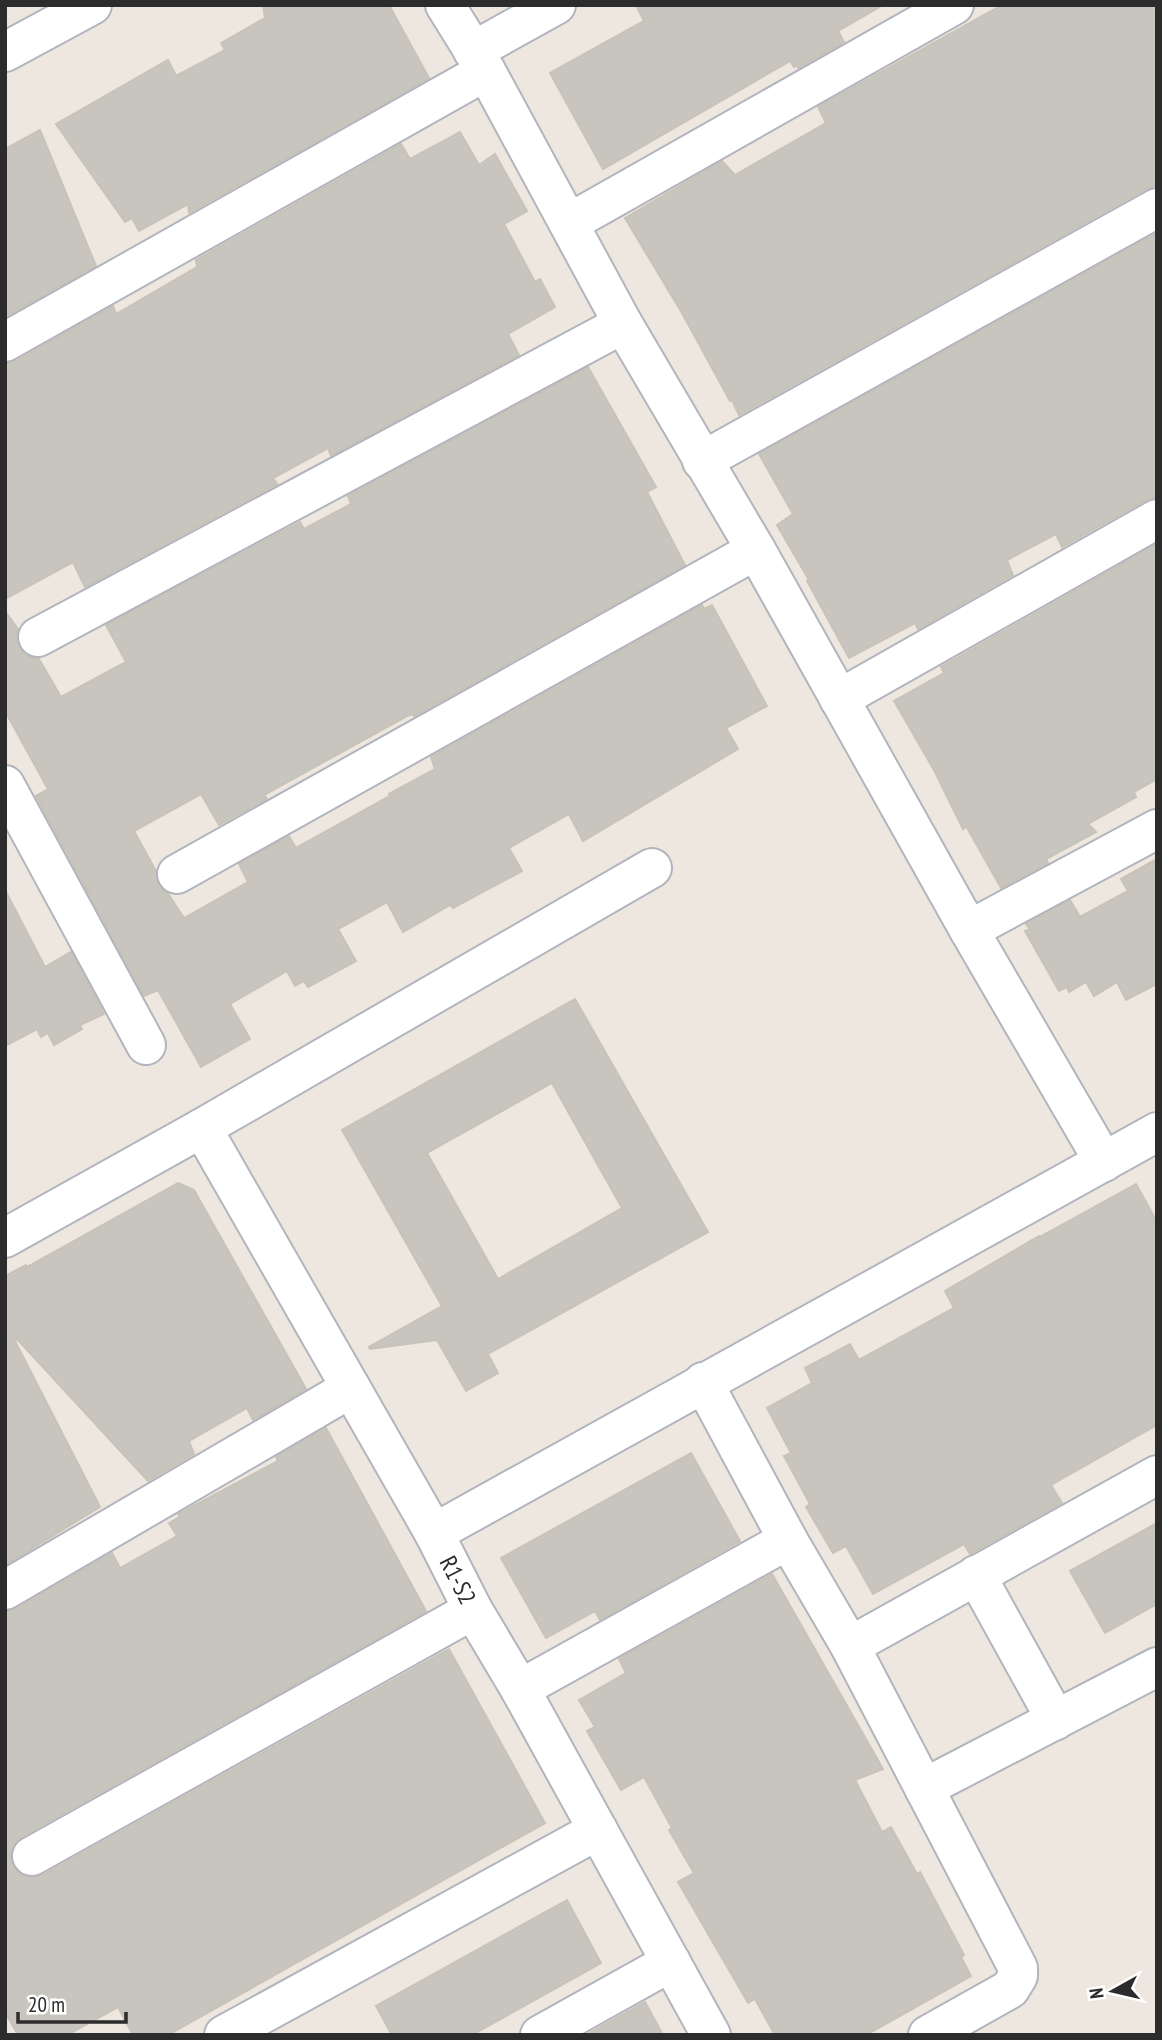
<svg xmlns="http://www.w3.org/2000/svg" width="1162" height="2040" viewBox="0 0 1162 2040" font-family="'PT Sans Narrow',sans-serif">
	<rect width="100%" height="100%" fill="#ede7df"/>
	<g fill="#c8c4be" stroke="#c8c3b8" stroke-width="2" fill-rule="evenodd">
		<polygon points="263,5 389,5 429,78 189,213 188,204 139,231 132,218 125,222 56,124 168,60 176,76 225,50 221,43 265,18"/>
		<polygon points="636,5 883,5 838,31 844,42 798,68 797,65 794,67 790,61 603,169 550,73 644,21"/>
		<polygon points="1002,5 1157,5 1157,186 1146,189 739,415 732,400 730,401 682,313 625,218 722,161 735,175 826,123 818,107"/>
		<polygon points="40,130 96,266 5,317 5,149"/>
		<polygon points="460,132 479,165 495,154 527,211 504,224 535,282 540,279 555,307 508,334 519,355 331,456 328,448 273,478 277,484 85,587 73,562 5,599 5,364 16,361 113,306 116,314 197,267 196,260 401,144 410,159"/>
		<polygon points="1157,233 1157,497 1146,500 1062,547 1056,534 1007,560 1013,575 918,629 915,623 849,658 807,581 809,580 777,525 793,514 759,454"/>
		<polygon points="588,367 656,487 647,492 685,565 414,716 413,714 407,716 264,795 267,799 219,825 201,794 134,831 156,871 158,884 168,894 184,918 248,882 239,864 289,836 296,848 390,796 389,794 435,769 431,757 702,605 704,609 712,605 767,706 726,728 738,749 583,841 569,814 509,848 522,871 453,908 450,905 403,932 387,902 338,929 356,961 308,987 304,981 295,986 287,971 230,1004 250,1039 201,1067 158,990 144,996 36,796 48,789 5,711 5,611 18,629 16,637 19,648 27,656 39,659 61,697 126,662 106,625 300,522 304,529 351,504 348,496"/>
		<polygon points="1157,544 1157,779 1134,792 1136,797 1088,824 1096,832 1046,859 1048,863 1001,888 966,826 963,829 934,770 894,701 944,673 941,667"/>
		<polygon points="1157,859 1157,984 1126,1000 1117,982 1094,996 1086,982 1069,992 1067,987 1059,991 1025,931 1030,929 1026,924 1070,900 1080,917 1128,891 1121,879"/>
		<polygon points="5,890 45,967 71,952 104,1014 80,1025 82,1029 54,1045 48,1033 41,1037 37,1029 5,1046"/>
		<path d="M575 999 708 1232 488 1354 498 1373 466 1391 437 1340 370 1349 369 1347 442 1306 342 1130ZM552 1083 622 1208 498 1279 427 1153Z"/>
		<polygon points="178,1183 194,1190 306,1389 253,1420 247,1408 189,1441 194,1454 148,1481 17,1339 15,1341 100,1507 5,1565 5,1276 26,1265 27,1267"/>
		<polygon points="1136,1184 1157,1222 1157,1425 1051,1485 1062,1503 970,1554 964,1544 873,1594 846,1546 833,1553 806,1507 810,1504 784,1456 791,1453 767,1408 812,1383 805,1368 850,1344 859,1360 954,1308 945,1291 1039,1236 1040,1237"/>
		<polygon points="326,1428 426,1611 21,1837 13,1845 10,1855 13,1866 21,1875 32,1878 43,1875 449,1649 545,1823 168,2035 133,2035 118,2007 67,2035 18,2035 5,2012 5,1612 16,1609 112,1553 120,1568 177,1536 169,1523 180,1517 178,1514 278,1461 276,1457"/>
		<polygon points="691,1453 740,1541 600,1620 595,1611 546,1638 501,1558"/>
		<polygon points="1157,1523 1157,1604 1105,1633 1070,1571"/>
		<polygon points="772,1574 883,1769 855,1780 882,1832 891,1827 917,1874 920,1872 964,1955 961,1957 971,1976 866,2035 775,2035 755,1999 748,2003 678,1882 694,1873 669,1830 672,1828 644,1777 621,1790 587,1731 595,1727 579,1700 626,1673 619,1659"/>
		<polygon points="567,1900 601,1963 472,2035 392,2035 376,2006"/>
		<polygon points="645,2002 663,2035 586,2035"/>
	</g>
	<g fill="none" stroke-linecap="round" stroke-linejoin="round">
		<g stroke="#b2b5be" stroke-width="42">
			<g id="minor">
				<polyline points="445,5 486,71 623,324 756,550 969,930 1104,1162"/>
				<polyline points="473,51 556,5"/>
				<polyline points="5,52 92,5"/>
				<polyline points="569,223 954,5"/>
				<polyline points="5,342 486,71"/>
				<polyline points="702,461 1157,208"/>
				<polyline points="38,637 623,324"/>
				<polyline points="839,699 1157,519"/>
				<polyline points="5,785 146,1045"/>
				<polyline points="177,874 756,550"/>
				<polyline points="969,930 1157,829"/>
				<polyline points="202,1128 434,1533 473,1610 520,1689 711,2035"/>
				<polyline points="5,1238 202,1128 652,868"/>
				<polyline points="703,1382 788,1540 850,1646 1018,1968 1018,1976 1010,1989 928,2035"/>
				<polyline points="434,1533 1157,1132"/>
				<polyline points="976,1575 1056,1720"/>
				<polyline points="5,1590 351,1388"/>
				<polyline points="850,1646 1157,1475"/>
				<polyline points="520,1689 788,1540"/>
				<polyline points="924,1788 1157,1667"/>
				<polyline points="32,1856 473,1610"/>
				<polyline points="224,2035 598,1830"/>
				<polyline points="540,2035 671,1962"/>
			</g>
		</g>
		<use href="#minor" stroke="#fff" stroke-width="38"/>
	</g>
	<g text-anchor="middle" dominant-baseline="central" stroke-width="5" stroke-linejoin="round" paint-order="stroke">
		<g font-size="24" fill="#2c2c2c" stroke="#fff">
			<text transform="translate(458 1580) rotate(63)">R1-S2</text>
		</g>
	</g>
	<rect width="1162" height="2040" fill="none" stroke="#2c2c2c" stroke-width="14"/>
	<g transform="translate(1113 1991) rotate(262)" stroke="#ffffff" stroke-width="5" paint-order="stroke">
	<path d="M0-5L12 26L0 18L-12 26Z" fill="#2c2c2c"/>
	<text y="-10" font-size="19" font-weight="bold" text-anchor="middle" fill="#2c2c2c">N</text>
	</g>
	<path d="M18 2012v10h108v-10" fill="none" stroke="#2c2c2c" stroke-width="3.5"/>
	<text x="28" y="2012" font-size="21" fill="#2c2c2c" stroke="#ffffff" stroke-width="5" paint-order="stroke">20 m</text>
</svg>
